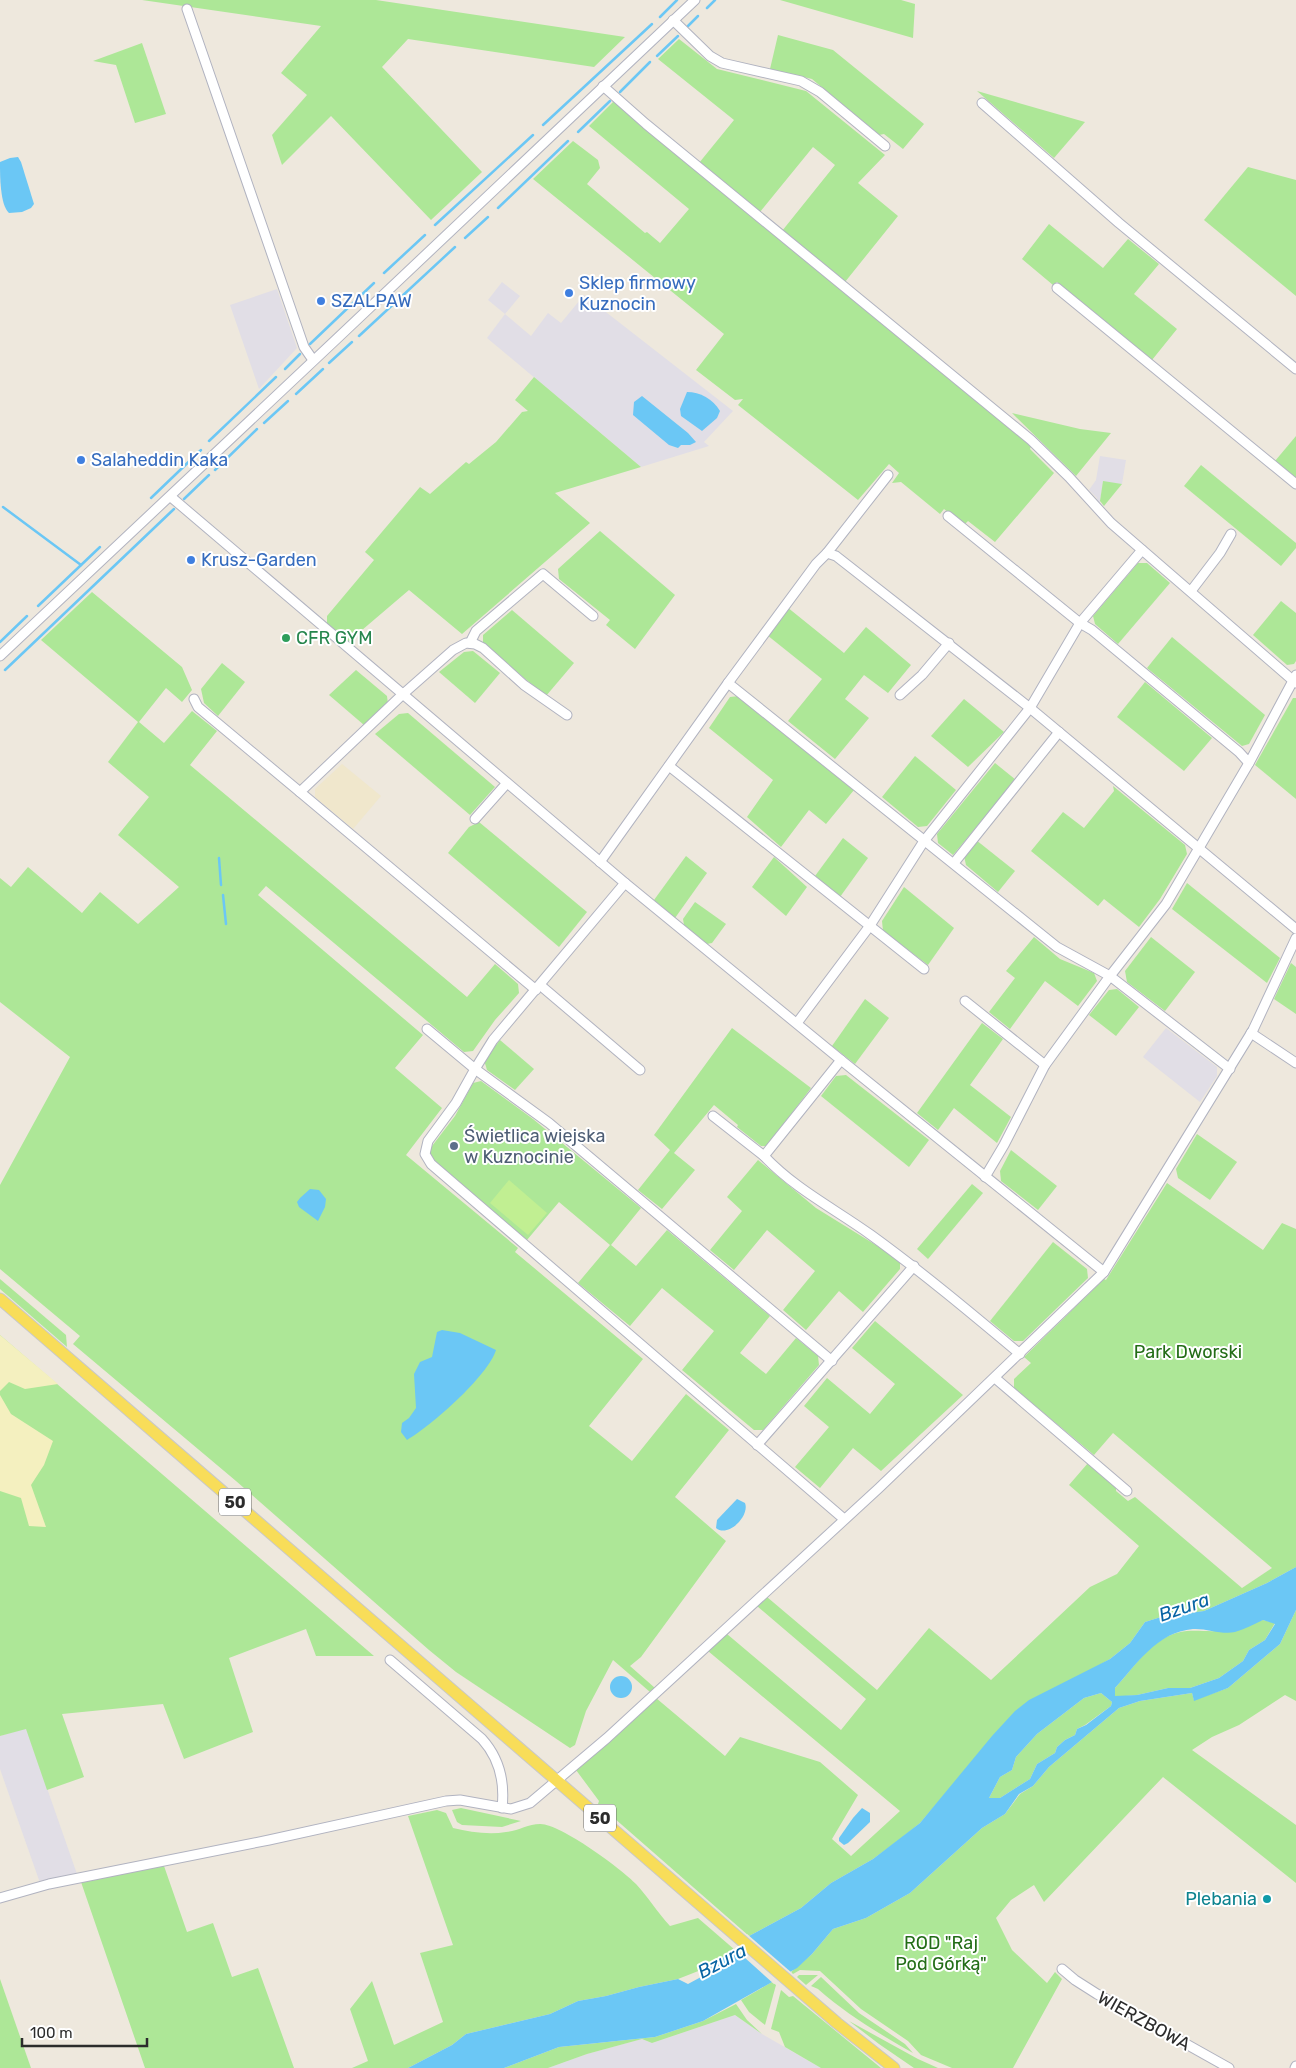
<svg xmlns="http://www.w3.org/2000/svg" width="1296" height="2068" viewBox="0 0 1296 2068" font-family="Rubik,sans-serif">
	<rect width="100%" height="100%" fill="#eee8dd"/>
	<g fill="#e1dee6">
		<polygon points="502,282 520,296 505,314 531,336 548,313 561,323 584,295 733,411 704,442 709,446 641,467 487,338 505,314 488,300"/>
		<polygon points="277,289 297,348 259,389 230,305"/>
		<polygon points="1100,456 1126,460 1122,484 1103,482 1099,508 1096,504 1097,498 1089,490 1096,480"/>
		<polygon points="1166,1028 1217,1067 1217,1076 1200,1102 1143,1057"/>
		<polygon points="26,1728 77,1874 40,1883 0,1769 0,1736"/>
		<polygon points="735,2015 762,2034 821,2068 548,2068 587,2054 642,2039 652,2043"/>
	</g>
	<polygon fill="#f0e7cc" points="342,764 381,796 353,829 315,797 315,789"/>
	<g fill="#ade797">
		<polygon points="142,0 376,0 625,37 594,67 408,39 382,67 482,172 431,220 331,116 282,165 272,135 307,95 281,73 321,26"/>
		<polygon points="780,0 901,0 915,4 913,38"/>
		<polygon points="778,35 833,50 924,124 903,149 884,134 879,135 812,79 770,69"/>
		<polygon points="679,39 717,69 806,91 885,155 858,183 898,216 845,282 782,231 835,165 813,147 760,212 699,163 734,120 658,59"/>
		<polygon points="142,43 166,114 135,123 116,65 93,61"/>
		<polygon points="977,91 1085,122 1054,158"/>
		<polygon points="614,101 1032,444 1030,449 1054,473 995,542 968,521 964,525 944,509 940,514 901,482 892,483 899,473 889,464 858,500 738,405 743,399 735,400 696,370 724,334 533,179 573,141 598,160 600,168 587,184 645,233 647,232 660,243 689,209 589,126"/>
		<polygon points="1248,167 1296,180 1296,296 1204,220"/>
		<polygon points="1049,224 1103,268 1128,239 1159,264 1134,294 1177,329 1152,360 1057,282 1053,285 1022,259"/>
		<polygon points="534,377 641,467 555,493 590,523 462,634 409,590 348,642 327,625 327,616 374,560 365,552 420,487 430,494 466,462 469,464 496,442 522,412 528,411 515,400"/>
		<polygon points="1012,413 1080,429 1111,433 1076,476"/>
		<polygon points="1296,436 1296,478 1275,461"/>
		<polygon points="1201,465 1296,543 1296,548 1281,566 1184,486"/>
		<polygon points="1103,481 1122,484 1104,506 1100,501"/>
		<polygon points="600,531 675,595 635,649 606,625 610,620 559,579 558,569"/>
		<polygon points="1138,563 1147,563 1170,583 1118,644 1095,624 1093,616"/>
		<polygon points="92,592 182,667 192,690 182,702 166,688 139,722 164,743 192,711 217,731 190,765 467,997 495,964 518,984 519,993 495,1020 473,1051 464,1052 266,886 258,895 423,1035 395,1068 442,1108 406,1155 518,1248 515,1252 643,1359 589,1426 632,1461 686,1394 729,1430 675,1497 726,1541 641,1657 630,1666 655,1688 650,1692 613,1660 586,1711 575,1745 570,1748 456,1672 429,1650 236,1481 73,1344 80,1336 0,1269 0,1185 70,1057 0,1002 0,878 11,887 28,867 82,913 100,892 138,924 179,887 118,835 149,797 108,762 138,722 41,640"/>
		<polygon points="1281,601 1296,613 1296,661 1294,664 1287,665 1253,635"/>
		<polygon points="787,607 844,653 866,627 911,665 888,693 864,675 845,699 869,718 835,759 788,721 822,679 767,635"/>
		<polygon points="512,610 574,663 546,696 483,644 483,635"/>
		<polygon points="1172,637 1265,715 1249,744 1242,746 1147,668"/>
		<polygon points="473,651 500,673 475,703 439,672 464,652"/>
		<polygon points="222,663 245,682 218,716 204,703 201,689"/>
		<polygon points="356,670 387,696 388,704 364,725 329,695"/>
		<polygon points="1145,682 1212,738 1184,771 1117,717"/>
		<polygon points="739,696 854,790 826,824 809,810 781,847 747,817 773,780 709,728 730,697"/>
		<polygon points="1293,698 1296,698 1296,799 1255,765"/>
		<polygon points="964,699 1004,732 968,767 931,736"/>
		<polygon points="408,713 495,787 470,815 375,734 399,714"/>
		<polygon points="915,756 956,790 927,826 918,827 882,797"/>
		<polygon points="995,763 1016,780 953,855 938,843 937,834"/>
		<polygon points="1113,786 1185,845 1187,854 1160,899 1139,927 1104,899 1098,906 1031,851 1063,812 1084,828 1114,791"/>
		<polygon points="479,822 587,912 559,947 448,853 469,827"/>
		<polygon points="843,838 868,858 840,897 815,876"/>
		<polygon points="976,840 1015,871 998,892 966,865 964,856"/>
		<polygon points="686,856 707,873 675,918 654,900"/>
		<polygon points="774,857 807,887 786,916 752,887"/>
		<polygon points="1187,883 1280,958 1267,983 1172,909"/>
		<polygon points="904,887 954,928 928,965 883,931 882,921"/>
		<polygon points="695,902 726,924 712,943 707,944 684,925 683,919"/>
		<polygon points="1034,937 1060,959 1094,973 1097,981 1078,1006 1045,981 1010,1029 989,1012 1015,978 1006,971"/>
		<polygon points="1151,937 1195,972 1165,1011 1127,982 1125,971"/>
		<polygon points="1291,963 1296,967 1296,1014 1274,999"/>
		<polygon points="1117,989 1139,1007 1116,1036 1089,1015 1109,990"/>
		<polygon points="865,999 889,1018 855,1064 832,1046"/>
		<polygon points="982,1023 1003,1039 970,1085 1011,1117 997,1143 954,1108 938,1130 917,1113"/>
		<polygon points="732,1028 811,1088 767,1146 761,1146 737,1127 738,1125 714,1105 674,1153 695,1170 662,1209 638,1190 670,1150 654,1135"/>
		<polygon points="500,1040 534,1069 515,1090 487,1070 484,1060"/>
		<polygon points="846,1075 929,1140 909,1167 821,1096 836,1076"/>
		<polygon points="481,1081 533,1119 641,1208 611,1245 636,1266 667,1230 770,1316 740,1353 766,1374 796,1338 818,1356 819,1365 763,1430 754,1430 682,1370 714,1331 662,1288 630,1326 578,1283 610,1245 559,1202 527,1240 430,1159 429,1150 455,1116 473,1083"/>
		<polygon points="1197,1134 1237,1162 1210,1200 1178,1178 1176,1169"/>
		<polygon points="1011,1150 1057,1186 1038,1210 1001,1181 1000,1171"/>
		<polygon points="758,1160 816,1208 900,1260 900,1269 863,1312 839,1291 806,1330 783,1310 815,1271 767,1230 734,1270 710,1250 742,1211 727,1197"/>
		<polygon points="1167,1183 1263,1250 1282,1223 1296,1229 1296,1567 1267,1583 1204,1611 1161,1617 1145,1622 1130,1643 1110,1659 1084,1674 968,1767 920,1823 899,1840 873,1859 831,1883 801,1908 749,1936 598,1804 599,1801 576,1770 656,1698 725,1756 740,1737 820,1762 858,1795 832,1839 851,1856 900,1811 708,1651 727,1634 841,1730 866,1699 757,1606 767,1597 877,1690 929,1628 991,1680 1090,1587 1117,1574 1139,1546 1069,1485 1088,1463 1116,1487 1116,1491 1128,1501 1135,1497 1242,1588 1272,1568 1113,1433 1094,1455 1014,1388 1014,1379 1031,1363 1024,1357 1104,1279 1106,1280"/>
		<polygon points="972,1184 983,1193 928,1259 917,1249"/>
		<polygon points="1053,1242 1087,1269 1088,1278 1023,1341 1014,1341 990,1321"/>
		<polygon points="0,1279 66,1335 67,1347 0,1289"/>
		<polygon points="875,1321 963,1395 881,1471 853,1448 820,1488 795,1467 829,1427 804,1406 827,1378 870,1414 895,1384 852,1348"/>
		<polygon points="0,1335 374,1656 316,1656 306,1629 229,1658 253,1732 184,1759 163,1704 62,1714 84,1777 47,1790 26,1729 0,1736"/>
		<polygon points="1296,1610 1296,1701 1285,1695 1239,1725 1212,1737 1192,1750 1296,1825 1296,1883 1163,1777 1044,1902 1034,1885 1011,1900 996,1918 1012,1950 1047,1983 1055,1972 1062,1979 1013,2068 952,2068 921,2055 908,2041 861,2009 820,1971 800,1970 793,1974 791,1972 812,1954 833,1929 866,1918 910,1893 982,1828 1005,1814 1020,1794 1033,1786 1049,1767 1119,1708 1140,1701 1192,1693 1194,1700 1228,1688 1280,1644"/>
		<path d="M1263 1620 1275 1623 1265 1640 1249 1650 1243 1661 1219 1678 1190 1688H1168L1137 1695 1115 1697V1688C1130 1672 1144 1650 1163 1639 1183 1627 1197 1632 1219 1631 1233 1630 1249 1623 1263 1620Z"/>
		<polygon points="1101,1693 1112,1702 1111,1706 1085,1725 1077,1729 1075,1735 1065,1740 1057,1747 1055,1753 1037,1764 1030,1779 1000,1798 989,1798 1000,1777 1012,1770 1016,1757 1037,1734 1084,1698"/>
		<polygon points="461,1808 521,1821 502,1827 462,1825 457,1822 452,1810"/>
		<path d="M437 1810 446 1813 453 1828C470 1832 489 1835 506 1832 518 1831 528 1824 540 1824 559 1823 622 1869 636 1884 648 1897 658 1913 670 1926L698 1918 735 1950 706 1968 678 1979 639 1987 606 1996 578 2001 550 2014 466 2034 452 2045 408 2068H352L368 2061 350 2009 372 1981 394 2045 443 2022 420 1953 453 1945 408 1816Z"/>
		<polygon points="164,1866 187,1932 213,1923 232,1977 258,1968 294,2068 145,2068 81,1882"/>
		<polygon points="799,1975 818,1975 806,1985 797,1977"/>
		<path d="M821 1977 859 2013 905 2044 913 2053C878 2033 849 2016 818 1989L811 1986Z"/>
		<polygon points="0,1979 31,2068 0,2068"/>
		<polygon points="772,1982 776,1985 765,2025 749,2012 741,2000"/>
		<polygon points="781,1990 789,1997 793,1996 881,2068 821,2068 785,2047 779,2032 771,2029"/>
		<polygon points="736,2004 747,2020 762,2034 735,2015 652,2043 642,2039 587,2054 548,2068 504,2068 559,2047 655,2037 703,2021"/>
		<polygon points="849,2021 918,2059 938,2068 914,2068 879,2044"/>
	</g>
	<g fill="#f4f0bf">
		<polygon points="0,1335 58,1384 25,1389 9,1382 0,1391"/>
		<polygon points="0,1395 11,1414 53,1441 44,1465 31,1485 46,1527 29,1526 21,1498 0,1491"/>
	</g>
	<polygon fill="#c1ef92" points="509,1180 547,1213 528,1235 490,1203"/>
	<g fill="#6bc7f5" fill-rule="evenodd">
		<path d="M18 157 21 162 34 204 31 208 22 212 9 213C0 205 0 176 0 162L10 158Z"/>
		<path d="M687 392C700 392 713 399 720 411L717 418 702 431 681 416 680 409Z"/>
		<polygon points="642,396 688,433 696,442 690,445 681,445 678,448 669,445 633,415 634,402"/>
		<polygon points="310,1189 319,1190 326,1199 325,1207 318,1221 299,1207 297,1202 300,1198"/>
		<path d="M442 1330 460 1333 496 1350C488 1376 431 1426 407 1440L401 1432 402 1423 409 1418 416 1408 414 1374 420 1362 432 1357 437 1332Z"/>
		<path d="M737 1499 745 1503C750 1516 728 1538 716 1528L717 1520Z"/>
		<path d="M1296 1567V1610L1280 1644 1228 1688 1194 1701 1192 1693 1140 1701 1119 1708 1049 1767 1033 1786 1019 1794 1005 1814 982 1828 910 1893 866 1918 833 1929 812 1954 797 1968 703 2021 655 2037 559 2047 504 2068H408L452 2045 466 2034 550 2014 578 2001 606 1996 639 1987 678 1979 688 1984 701 1977 706 1968 735 1950 749 1936 801 1908 831 1883 873 1859 920 1823 992 1736 1015 1711 1029 1700 1110 1659 1130 1643 1145 1622 1161 1617 1204 1611 1267 1583ZM1263 1620 1275 1624 1265 1640 1249 1650 1243 1661 1219 1678 1190 1688H1168L1137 1695 1115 1696V1688C1137 1664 1157 1632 1193 1629 1206 1628 1222 1635 1235 1632 1245 1629 1254 1624 1263 1620ZM1101 1693 1112 1702 1111 1706 1086 1725 1077 1729 1075 1735 1065 1740 1057 1747 1055 1753 1037 1764 1030 1779 1000 1798H989L1000 1777 1012 1770 1016 1757 1037 1734 1084 1698Z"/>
		<circle cx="621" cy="1687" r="11"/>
		<polygon points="862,1808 870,1813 870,1822 848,1843 844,1845 839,1841 839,1838 853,1818"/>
	</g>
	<polygon fill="#eee8dd" points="747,1934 792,1973 774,1984 734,1948"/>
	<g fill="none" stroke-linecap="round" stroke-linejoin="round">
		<g stroke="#6bc7f5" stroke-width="2.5">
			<polyline points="707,8 715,0"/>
			<polyline points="660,17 677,0"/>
			<polyline points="688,26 698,16"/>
			<polyline points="657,56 678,36"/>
			<polyline points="620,92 650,62"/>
			<polyline points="543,125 652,24"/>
			<polyline points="578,132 610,101"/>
			<polyline points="498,208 568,141"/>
			<polyline points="435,225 533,135"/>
			<polyline points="465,238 488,217"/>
			<polyline points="384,273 425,235"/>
			<polyline points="359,336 455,247"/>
			<polyline points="310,344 374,283"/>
			<polyline points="329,363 352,342"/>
			<polyline points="285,369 300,354"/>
			<polyline points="296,394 323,369"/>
			<polyline points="264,423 288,401"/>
			<polyline points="209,441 276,377"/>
			<polyline points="215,470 257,429"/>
			<polyline points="151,498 201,450"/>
			<polyline points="184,499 209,475"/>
			<polyline points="3,507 81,565"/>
			<polyline points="38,606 100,547"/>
			<polyline points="0,642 27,616"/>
			<polyline points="5,670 174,509"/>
			<polyline points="219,858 221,885"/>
			<polyline points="223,895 226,924"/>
		</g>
		<g stroke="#b1b3c0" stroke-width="11">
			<g id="minor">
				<polyline points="187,9 304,347 313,360"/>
				<polyline points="673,20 710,56 722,63 801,81 820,92 885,146"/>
				<polyline points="603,86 646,124 1031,440 1069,477 1111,523 1296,683"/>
				<polyline points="982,103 1119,223 1296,369"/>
				<polyline points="1057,288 1296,484"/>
				<polyline points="888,475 827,553 836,556 1030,708 1080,623 1142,550"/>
				<polyline points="171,497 625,883 841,1060 1104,1272"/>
				<polyline points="948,516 1080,623 1092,630 1239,752 1249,763"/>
				<polyline points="1191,591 1220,553 1231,534"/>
				<polyline points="470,643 476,631 543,574 593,616"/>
				<path d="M0 656C232 438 464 219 695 0"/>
				<polyline points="728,683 816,564 827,553"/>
				<polyline points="900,695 922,675 949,643"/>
				<polyline points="194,699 198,707 300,792"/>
				<polyline points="669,766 924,969"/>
				<polyline points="475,819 507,783"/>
				<polyline points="600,862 728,683 1057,947 1110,976 1166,904 1249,763 1296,675"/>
				<polyline points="954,863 1059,732"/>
				<polyline points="625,883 493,1040 475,1069 549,1123 832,1361"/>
				<polyline points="540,985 640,1070"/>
				<polyline points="536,990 300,792 402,695 453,650 466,643 475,644 483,648 524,685 567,715"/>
				<polyline points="965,1001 1045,1065"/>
				<polyline points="797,1023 869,927 924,841 1030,708 1296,929"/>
				<polyline points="427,1029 475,1069 456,1103 428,1141 425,1154 431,1164 844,1519"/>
				<polyline points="1251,1033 1296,1063"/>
				<path d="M841 1060 764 1156C795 1189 835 1209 871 1235 922 1272 971 1313 1020 1354"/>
				<polyline points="713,1116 764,1156"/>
				<polyline points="985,1177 1004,1145 1045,1065 1110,976 1230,1069"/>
				<polyline points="995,1378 1127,1491"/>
				<polyline points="757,1445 914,1266"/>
				<path d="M390 1660 482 1739C500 1759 505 1782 502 1808"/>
				<polyline points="0,1898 49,1884 269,1840 446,1801 460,1800 511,1809 530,1803 607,1738 879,1488 1104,1272 1253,1030 1296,938"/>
				<polyline points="1062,1969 1075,1980 1097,1994 1229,2068"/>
				<polyline points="1295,2068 1296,2066"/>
			</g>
		</g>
		<g stroke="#c8c8c8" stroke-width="13">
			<polyline id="major" points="0,1299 837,2023 894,2068"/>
		</g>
		<use href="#minor" stroke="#fff" stroke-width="9"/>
		<use href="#major" stroke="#f8dd59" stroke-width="11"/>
	</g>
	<g fill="#3f7fe0" stroke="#fff" stroke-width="2">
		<circle cx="569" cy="293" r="5"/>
		<circle cx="321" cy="301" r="5"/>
		<circle cx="81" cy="460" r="5"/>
		<circle cx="191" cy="560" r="5"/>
	</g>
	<circle fill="#2e9e5b" stroke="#fff" stroke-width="2" cx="286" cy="638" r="5"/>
	<circle fill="#5c6f8a" stroke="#fff" stroke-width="2" cx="454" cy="1146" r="5"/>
	<circle fill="#0f9aa8" stroke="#fff" stroke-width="2" cx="1267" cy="1899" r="5"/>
	<g text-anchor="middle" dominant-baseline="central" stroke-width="4" stroke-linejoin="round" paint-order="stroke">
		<g fill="#fff" stroke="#6b6b6b" stroke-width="1">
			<rect x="219" y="1488.5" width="32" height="27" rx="4"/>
			<rect x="584" y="1804.5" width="32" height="27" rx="4"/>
		</g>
		<g font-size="16" font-weight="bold" fill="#2c2c2c">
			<text x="235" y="1502">50</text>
			<text x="600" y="1818">50</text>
		</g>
		<g font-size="18" fill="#366cbe" stroke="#fff" text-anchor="start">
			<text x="579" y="283">Sklep firmowy<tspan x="579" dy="21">Kuznocin</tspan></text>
			<text x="331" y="301">SZALPAW</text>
			<text x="91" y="460">Salaheddin Kaka</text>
			<text x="201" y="560">Krusz-Garden</text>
		</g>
		<g font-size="18" fill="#27864d" stroke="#fff" text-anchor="start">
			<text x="296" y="638">CFR GYM</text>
		</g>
		<g font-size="18" fill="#4e5e75" stroke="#fff" text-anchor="start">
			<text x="464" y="1136">Świetlica wiejska<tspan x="464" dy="21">w Kuznocinie</tspan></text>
		</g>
		<g font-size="18" fill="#236d17" stroke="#fff">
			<text x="1188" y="1352">Park Dworski</text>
			<text x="941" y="1943">ROD "Raj<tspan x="941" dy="21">Pod Górką"</tspan></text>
		</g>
		<g font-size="18" fill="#0d838f" stroke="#fff" text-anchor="end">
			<text x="1257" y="1899">Plebania</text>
		</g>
		<g font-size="18" fill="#2c2c2c" stroke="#fff">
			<text transform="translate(1144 2021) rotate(29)">WIERZBOWA</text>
		</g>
		<g font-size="19" font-style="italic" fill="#0764a4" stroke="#fff">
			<text transform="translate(1184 1607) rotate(-19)">Bzura</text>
			<text transform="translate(722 1961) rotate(-28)">Bzura</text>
		</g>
	</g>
	<path d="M22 2038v8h125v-8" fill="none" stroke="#2c2c2c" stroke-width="2.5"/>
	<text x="30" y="2038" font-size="15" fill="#2c2c2c" stroke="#ffffff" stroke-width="4" paint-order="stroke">100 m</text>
</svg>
